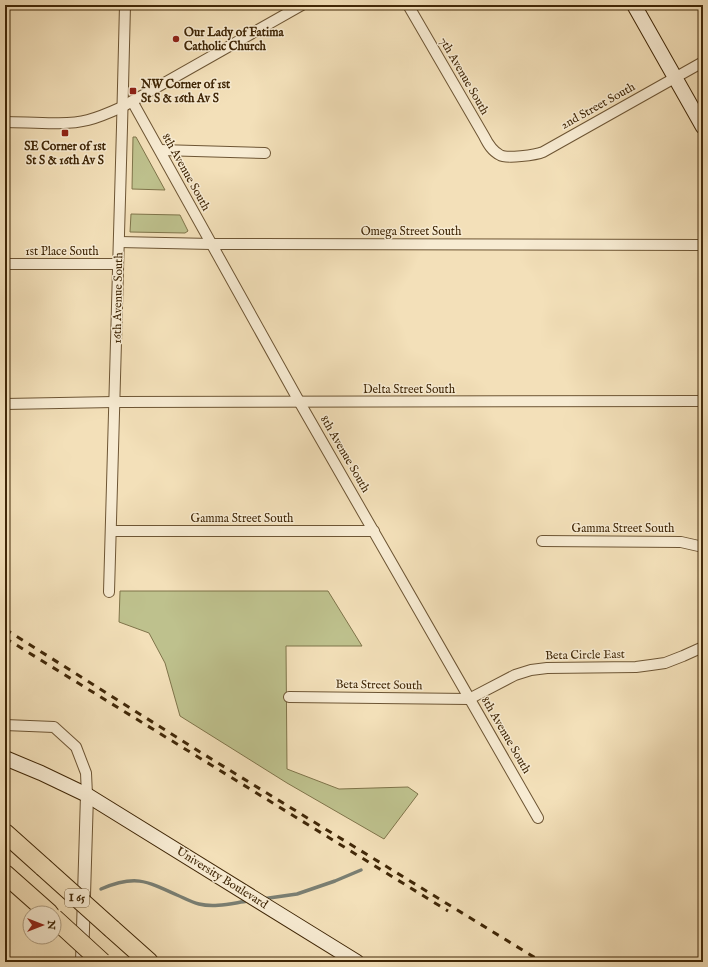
<svg xmlns="http://www.w3.org/2000/svg" width="708" height="967" viewBox="0 0 708 967" font-family="'IM FELL English',serif">
	<rect width="100%" height="100%" fill="#f3e0b9"/>
	<filter id="stains"><feTurbulence type="fractalNoise" baseFrequency=".005" numOctaves="4"/><feColorMatrix values="0 0 0 0 .2 0 0 0 0 .09 0 0 0 0 .02 0 0 0 .5 -.17"/></filter>
	<radialGradient id="worn" r=".72"><stop offset=".6" stop-color="#630" stop-opacity="0"/><stop offset="1" stop-color="#630" stop-opacity=".3"/></radialGradient>
	<g fill="#bec18d" stroke="#7f744a">
		<polygon points="133,137 136,137 165,190 132,189"/>
		<polygon points="131,214 180,215 188,231 185,233 130,232"/>
		<polygon points="120,591 328,591 362,646 286,646 287,769 339,789 408,787 418,794 384,839 287,783 180,716 165,663 149,633 119,622"/>
	</g>
	<g fill="none" stroke-linecap="round" stroke-linejoin="round">
		<g stroke="#7a7f73" stroke-width="3.5">
			<path d="M101 889C134 875 145 880 177 895 184 898 191 902 199 904 215 908 233 903 248 901"/>
			<polyline points="262,899 297,894 335,881 361,870"/>
		</g>
		<g stroke="#6d5534" stroke-width="12">
			<g id="minor">
				<path d="M408 5 484 136C488 144 492 151 500 155 506 159 536 155 543 152L703 62"/>
				<polyline points="132,101 300,403 538,818"/>
				<path d="M5 122C29 122 65 126 88 120 100 117 111 112 122 107L302 5"/>
				<polyline points="160,150 265,153"/>
				<polyline points="119,242 211,244 703,245"/>
				<polyline points="5,264 118,264"/>
				<polyline points="5,404 114,402 703,401"/>
				<polyline points="111,531 374,531"/>
				<polyline points="542,541 681,542 703,547"/>
				<polyline points="109,592 122,127 125,5"/>
				<polyline points="289,697 469,699 515,675 531,670 547,668 636,667 651,665 665,663 683,656 703,647"/>
				<polyline points="5,725 54,727 76,747 86,773 87,795"/>
			</g>
		</g>
		<g stroke="#6d5534" stroke-width="14">
			<polyline id="tertiary" points="82,962 87,795"/>
		</g>
		<g stroke="#402707" stroke-width="16">
			<g id="secondary">
				<polyline points="634,5 703,127"/>
				<polyline points="5,758 41,773 87,795 357,962"/>
			</g>
		</g>
		<g stroke="#402707" stroke-width="20">
			<g id="motorway">
				<polyline points="5,833 43,867"/>
				<polyline points="5,874 49,913"/>
				<polyline points="112,929 149,962"/>
			</g>
		</g>
		<use href="#minor" stroke="#f7ebd2" stroke-width="10"/>
		<use href="#tertiary" stroke="#f7ebd2" stroke-width="12"/>
		<use href="#secondary" stroke="#f7ebd2" stroke-width="14"/>
		<use href="#motorway" stroke="#f3e0b9" stroke-width="18"/>
		<g stroke="#402707" stroke-width="3" stroke-dasharray="7 7" stroke-linecap="butt">
			<polyline points="5,629 200,752 542,962"/>
			<polyline points="5,638 448,911"/>
		</g>
		<g stroke="#402707" stroke-width="20" stroke-linecap="butt">
			<g id="motorway-bridge">
				<polyline points="43,867 112,929"/>
				<polyline points="54,918 102,962"/>
			</g>
		</g>
		<use href="#motorway-bridge" stroke="#f3e0b9" stroke-width="18"/>
	</g>
	<g fill="#8f2418" stroke="#f7ebd2" stroke-width="1.5">
		<circle cx="176" cy="39" r="4"/>
		<rect x="129" y="87" width="8" height="8" rx="2"/>
		<rect x="61" y="129" width="8" height="8" rx="2"/>
	</g>
	<g text-anchor="middle" dominant-baseline="central" stroke-width="3" stroke-linejoin="round" paint-order="stroke">
		<rect fill="#f7ebd2" stroke="#776244" stroke-width="1" x="65" y="889" width="24" height="18" rx="3"/>
		<g font-size="11" font-weight="bold" fill="#402707">
			<text x="77" y="898">I 65</text>
		</g>
		<g font-size="12" font-weight="bold" fill="#402707" stroke="#f7ebd2" text-anchor="start">
			<text x="184" y="32">Our Lady of Fatima<tspan x="184" dy="14">Catholic Church</tspan></text>
			<text x="141" y="84">NW Corner of 1st<tspan x="141" dy="14">St S &amp; 16th Av S</tspan></text>
			<text x="65" y="146" text-anchor="middle">SE Corner of 1st<tspan x="65" dy="14">St S &amp; 16th Av S</tspan></text>
		</g>
		<g font-size="12" fill="#402707" stroke="#f7ebd2">
			<text transform="translate(464 76) rotate(60)">7th Avenue South</text>
			<text transform="translate(598 106) rotate(-29)">2nd Street South</text>
			<text transform="translate(186 172) rotate(61)">8th Avenue South</text>
			<text x="411" y="231">Omega Street South</text>
			<text x="62" y="251">1st Place South</text>
			<text transform="translate(118 298) rotate(-89)">16th Avenue South</text>
			<text x="409" y="389">Delta Street South</text>
			<text transform="translate(345 454) rotate(60)">8th Avenue South</text>
			<text x="242" y="518">Gamma Street South</text>
			<text x="623" y="528">Gamma Street South</text>
			<text transform="translate(585 655) rotate(-1)">Beta Circle East</text>
			<text transform="translate(379 685) rotate(1)">Beta Street South</text>
			<text transform="translate(506 735) rotate(60)">8th Avenue South</text>
			<text transform="translate(222 878) rotate(32)">University Boulevard</text>
		</g>
	</g>
	<rect width="708" height="967" fill="none" stroke="#f3e0b9" stroke-width="20"/>
	<rect x="6" y="6" width="696" height="955" fill="none" stroke="#402707" stroke-width="2"/>
	<rect x="10" y="10" width="688" height="947" fill="none" stroke="#402707"/>
	<g transform="translate(42 925) rotate(90)"><circle r="19" fill="#f7ebd2" stroke="#ae9d81"/>
	<path d="M0-3L7 15L0 10L-7 15Z" fill="#8f2418"/>
	<text y="-6" font-size="11" font-weight="bold" text-anchor="middle" fill="#402707">N</text>
	</g>
	<rect width="100%" height="100%" filter="url(#stains)"/>
	<rect width="100%" height="100%" fill="url(#worn)"/>
</svg>
